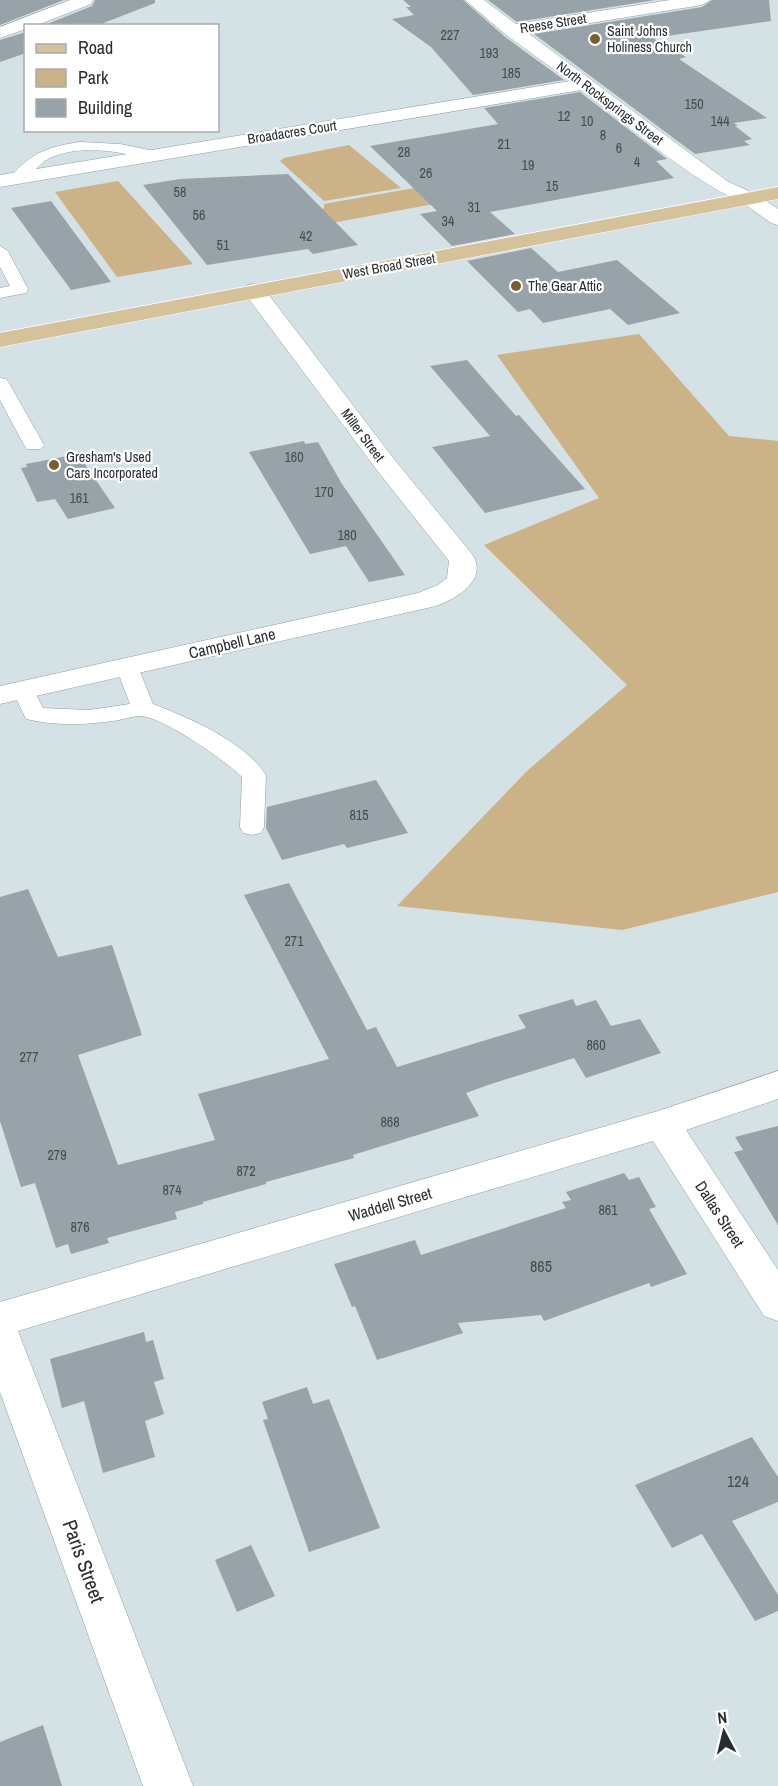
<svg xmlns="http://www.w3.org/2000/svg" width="778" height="1786" viewBox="0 0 778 1786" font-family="'Archivo Narrow',sans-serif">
	<rect width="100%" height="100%" fill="#d4e1e5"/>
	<g fill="#cbb287">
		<polygon points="349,145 401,188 324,201 280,161 284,158"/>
		<polygon points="118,181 193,264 117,277 55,192"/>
		<polygon points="448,182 471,197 300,229 299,226 324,208 324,204"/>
		<polygon points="639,334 729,436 778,441 778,892 622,930 397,906 527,771 627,685 484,545 599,498 497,355"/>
	</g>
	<g fill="#97a3a8">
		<polygon points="0,0 64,0 0,25"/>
		<polygon points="95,0 155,0 155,3 96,26 42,26 92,6"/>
		<polygon points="403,0 463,0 504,36 564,80 473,95 431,47 392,19 414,15 406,7 411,7"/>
		<polygon points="488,0 655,0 517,22"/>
		<polygon points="712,0 769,0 771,21 653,38 686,57 679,59 767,118 734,123 738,126 735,126 752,139 744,141 750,145 695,154 534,34 702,7"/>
		<polygon points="26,32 26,53 0,62 0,40"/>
		<polygon points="580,92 667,159 656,161 674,178 490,212 515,234 452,246 420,214 437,211 370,146 498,124 484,108"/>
		<polygon points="288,174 358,245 313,254 308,249 207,265 143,185 180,179"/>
		<polygon points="51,201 111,282 71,290 11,208"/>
		<polygon points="531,248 558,272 617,260 680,313 628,325 610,309 543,323 530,309 518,312 467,261"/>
		<polygon points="467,360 516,416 519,415 585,489 485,513 432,447 490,436 430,366"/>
		<polygon points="304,441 305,444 318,442 342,484 405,575 369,582 346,546 310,554 249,452"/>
		<polygon points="78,454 115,508 68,519 55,499 37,502 21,468 27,467 26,464"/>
		<polygon points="376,780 408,833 347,848 344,844 282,860 266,828 267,807"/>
		<polygon points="289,883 367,1030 376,1027 397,1067 526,1028 518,1015 573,999 576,1006 596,1000 611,1026 640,1019 661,1053 586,1078 574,1058 488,1085 466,1093 479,1116 353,1155 354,1158 266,1182 266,1184 203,1202 203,1204 175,1212 177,1219 107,1238 109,1243 71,1254 68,1244 56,1248 35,1183 21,1187 0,1121 0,897 28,889 58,957 112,945 142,1035 78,1055 118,1165 215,1140 198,1094 329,1059 244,895"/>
		<polygon points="778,1126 778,1225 734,1152 743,1150 735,1137"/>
		<polygon points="624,1173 629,1180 639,1177 656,1207 649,1209 687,1274 651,1287 649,1283 544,1321 541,1315 458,1323 463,1333 377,1360 355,1306 352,1307 334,1264 415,1240 421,1255 566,1208 562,1202 571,1200 566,1192"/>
		<polygon points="144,1332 146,1342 153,1340 164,1379 154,1382 164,1414 145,1421 155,1457 103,1473 84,1401 62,1408 50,1359"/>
		<polygon points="307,1387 313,1404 329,1399 380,1528 309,1552 263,1420 268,1419 262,1402"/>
		<polygon points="752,1437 778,1477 778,1502 732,1521 778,1595 778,1611 755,1621 702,1534 672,1548 635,1485"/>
		<polygon points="251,1545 275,1596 237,1612 215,1560"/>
		<polygon points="43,1725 62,1786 0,1786 0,1742"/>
	</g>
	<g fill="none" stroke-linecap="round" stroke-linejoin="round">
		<g stroke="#909da1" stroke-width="1">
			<g id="service">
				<path d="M80 142 120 144 159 152 162 155 154 160C122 152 79 143 48 159 37 165 30 179 19 182L11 177C29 153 51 146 80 142Z"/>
				<polygon points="0,246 8,251 28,289 26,293 0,298 0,288 10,286 0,267"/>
				<polygon points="0,378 6,379 9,383 44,445 41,449 27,449 24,445 0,400"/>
				<path d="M127 660 135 662 138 667 153 704C189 718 244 741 266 775L264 827 261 833 252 835 243 833 240 827 242 777C226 761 162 716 140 716 132 716 122 720 113 721 85 725 54 726 26 719L12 690 15 685 23 683 31 685 43 708 89 710 130 704 116 667 119 662Z"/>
			</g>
		</g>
		<g stroke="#909da1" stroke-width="1">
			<g id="minor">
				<path d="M465 0H484L516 24 670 0H710L702 5 528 33 727 181 757 195 760 199 757 203C727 211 611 112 581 90L0 187V175L570 81 505 34Z"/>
				<path d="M254 284 262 286 394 459 472 554C489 580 456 599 436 606L0 704V686L418 593 438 585 447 578 449 561 376 469 243 291 246 286Z"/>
				<polygon points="778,1071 778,1099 686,1130 778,1270 778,1321 764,1316 653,1141 18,1331 193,1786 143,1786 0,1392 0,1302 658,1111"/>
			</g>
		</g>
		<g stroke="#909da1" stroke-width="1">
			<g id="tertiary">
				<polygon points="70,0 93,0 91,4 35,26 26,26 26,29 0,38 0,27"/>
				<polygon points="750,193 757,195 778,209 778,225 771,223 743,203 740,199 743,195"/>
			</g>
		</g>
		<g stroke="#fff" stroke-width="1">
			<polygon id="primary" points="778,187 778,199 0,347 0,333"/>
		</g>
		<use href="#service" fill="#fff" fill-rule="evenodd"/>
		<use href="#minor" fill="#fff" fill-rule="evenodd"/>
		<use href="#tertiary" fill="#fff" fill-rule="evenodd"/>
		<use href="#primary" fill="#d5c19a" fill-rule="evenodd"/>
	</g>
	<g fill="#785f30" stroke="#fff" stroke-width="2">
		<circle cx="595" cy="39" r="6"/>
		<circle cx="516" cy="286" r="6"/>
		<circle cx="54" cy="465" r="6"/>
	</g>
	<g text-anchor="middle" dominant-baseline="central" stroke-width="4.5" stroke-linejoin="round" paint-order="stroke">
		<g font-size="14" fill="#282d2f" stroke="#fff">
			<text transform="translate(553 23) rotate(-9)">Reese Street</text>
			<text transform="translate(610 103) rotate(37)">North Rocksprings Street</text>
			<text transform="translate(292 132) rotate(-9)">Broadacres Court</text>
			<text transform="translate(389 266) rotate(-10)">West Broad Street</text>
			<text transform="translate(363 435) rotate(53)">Miller Street</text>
		</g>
		<g font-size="14" fill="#282d2f" stroke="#fff" text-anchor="start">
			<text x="607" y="31">Saint Johns<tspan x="607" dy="16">Holiness Church</tspan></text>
			<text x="528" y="286">The Gear Attic</text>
			<text x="66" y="457">Gresham's Used<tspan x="66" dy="16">Cars Incorporated</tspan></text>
		</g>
		<g font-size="14" fill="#444a4d">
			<text x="450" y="35">227</text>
			<text x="489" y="53">193</text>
			<text x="511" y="73">185</text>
			<text x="694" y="104">150</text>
			<text x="564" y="116">12</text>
			<text x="587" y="121">10</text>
			<text x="720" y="121">144</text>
			<text x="603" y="135">8</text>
			<text x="504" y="144">21</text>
			<text x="619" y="148">6</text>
			<text x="404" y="152">28</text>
			<text x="637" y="162">4</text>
			<text x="528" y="165">19</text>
			<text x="426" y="173">26</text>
			<text x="552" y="186">15</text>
			<text x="180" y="192">58</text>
			<text x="474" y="207">31</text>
			<text x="199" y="215">56</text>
			<text x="448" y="221">34</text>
			<text x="306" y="236">42</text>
			<text x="223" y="245">51</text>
			<text x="294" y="457">160</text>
			<text x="324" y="492">170</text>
			<text x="79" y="498">161</text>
			<text x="347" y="535">180</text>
			<text x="359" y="815">815</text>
			<text x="294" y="941">271</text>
			<text x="596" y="1045">860</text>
			<text x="29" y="1057">277</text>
			<text x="390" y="1122">868</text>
			<text x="57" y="1155">279</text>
			<text x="246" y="1171">872</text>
			<text x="172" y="1190">874</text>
			<text x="608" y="1210">861</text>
			<text x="80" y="1227">876</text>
		</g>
		<g font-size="16" fill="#282d2f" stroke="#fff">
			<text transform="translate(232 643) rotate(-13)">Campbell Lane</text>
			<text transform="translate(390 1204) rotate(-16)">Waddell Street</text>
			<text transform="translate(720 1214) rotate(57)">Dallas Street</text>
		</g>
		<g font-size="16" fill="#444a4d">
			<text x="541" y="1266">865</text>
			<text x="738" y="1481">124</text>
		</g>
		<g font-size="20" fill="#282d2f" stroke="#fff">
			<text transform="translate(84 1561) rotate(70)">Paris Street</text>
		</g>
	</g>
	<rect x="24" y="24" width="195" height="108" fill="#ffffff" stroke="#a9abac" stroke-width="1.5"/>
	<rect x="36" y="44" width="30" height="9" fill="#d5c19a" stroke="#a9abac" stroke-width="1.5"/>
	<text x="78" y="54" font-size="18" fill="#282d2f">Road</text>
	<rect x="36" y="69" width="30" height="18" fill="#cbb287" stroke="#a9abac" stroke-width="1.5"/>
	<text x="78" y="84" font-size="18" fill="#282d2f">Park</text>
	<rect x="36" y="99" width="30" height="18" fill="#97a3a8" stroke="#a9abac" stroke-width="1.5"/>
	<text x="78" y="114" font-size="18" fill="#282d2f">Building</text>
	<g transform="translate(724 1732) rotate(353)" stroke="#ffffff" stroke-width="4.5" paint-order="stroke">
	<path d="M0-4.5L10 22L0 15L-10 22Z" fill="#282d2f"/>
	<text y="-9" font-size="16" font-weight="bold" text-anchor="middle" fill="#282d2f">N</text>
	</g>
</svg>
